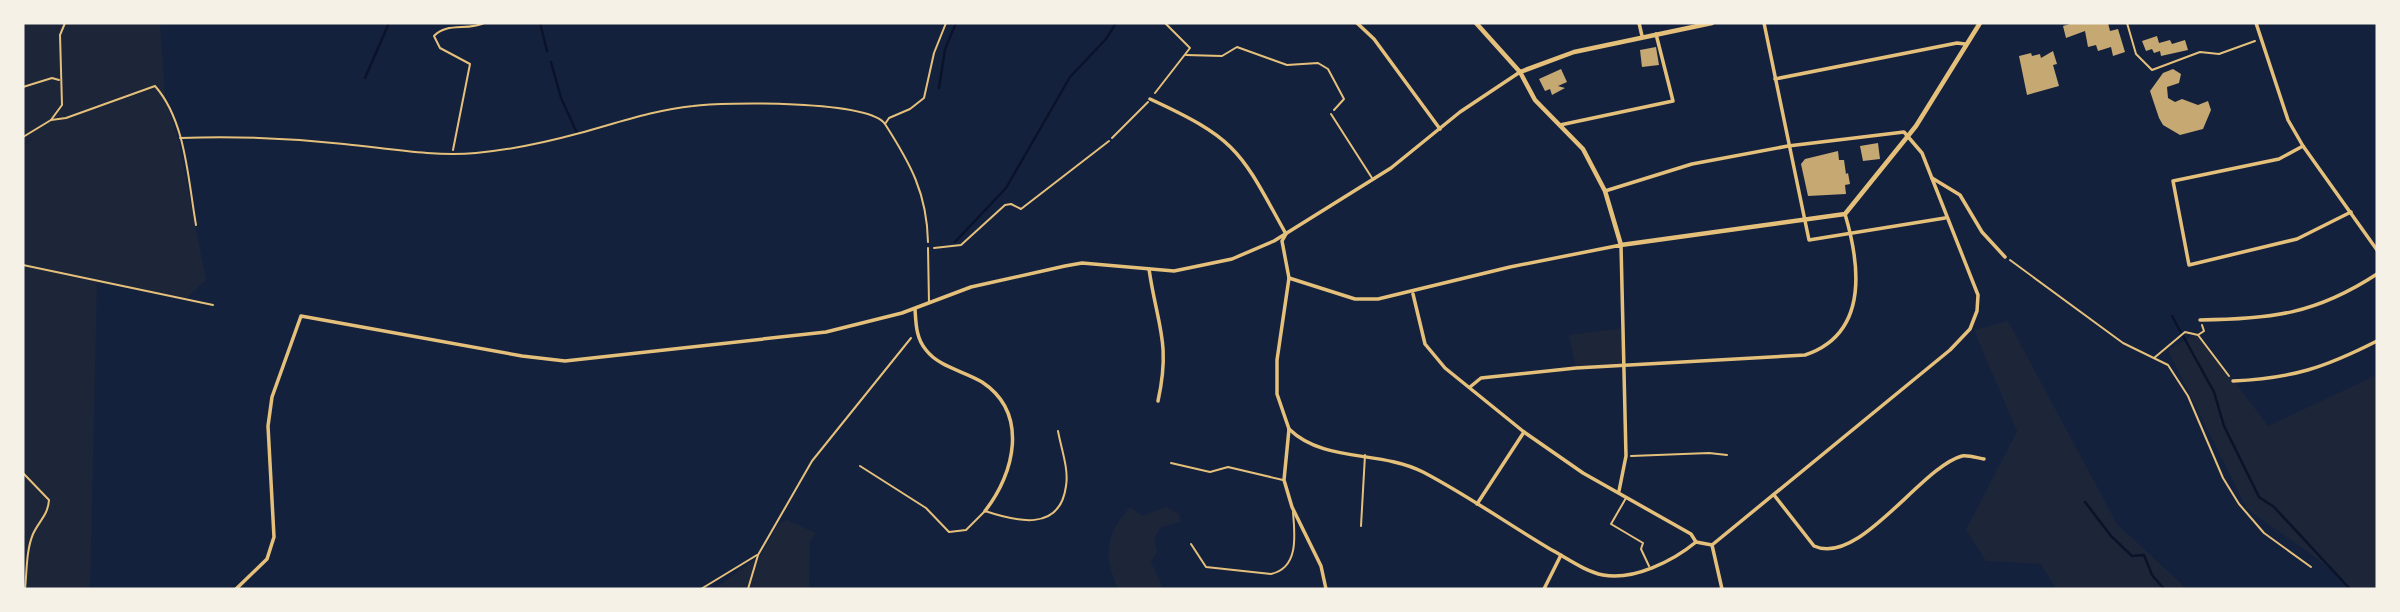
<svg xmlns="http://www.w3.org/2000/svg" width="2400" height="612" viewBox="0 0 2400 612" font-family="'Alegreya Sans',sans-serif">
	<rect width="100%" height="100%" fill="#14213d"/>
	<g fill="#1d2539">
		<polygon points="23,23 160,23 165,98 178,138 206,280 186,298 97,283 90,589 23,589 23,146 35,137 23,144"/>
		<polygon points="2008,321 2117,524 2187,589 2056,589 2041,564 1986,561 1966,530 2017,431 1974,330"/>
		<polygon points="1623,328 1624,366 1576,368 1569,335"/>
		<polygon points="2198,333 2268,426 2377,375 2377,589 2348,589 2343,580 2315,557 2247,509 2168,350"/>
		<path d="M1130 507 1142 516 1166 507 1179 514 1180 522 1161 527 1154 538 1157 552 1151 562 1163 589H1118C1103 555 1105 535 1130 507Z"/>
		<polygon points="787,520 816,533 810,541 809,589 714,589 761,555 778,524"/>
	</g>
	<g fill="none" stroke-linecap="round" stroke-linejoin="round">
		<g stroke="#0b132b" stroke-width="2.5">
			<polyline points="540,23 547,51"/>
			<polyline points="551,62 561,98 577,133"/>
			<polyline points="365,78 389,23"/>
			<polyline points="939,88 945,49 956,23"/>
			<polyline points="955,242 1006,188 1070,77 1106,39 1116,23"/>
			<polyline points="2172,316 2214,392 2224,426 2259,497 2274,507 2350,589"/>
			<polyline points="2085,502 2111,536 2132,556 2144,555 2152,575 2164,589"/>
		</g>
	</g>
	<g fill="#c6a872">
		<polygon points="2073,23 2108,23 2110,31 2118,29 2125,52 2113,56 2111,47 2098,51 2096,45 2088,47 2085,31 2066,38 2063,26"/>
		<polygon points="2157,36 2159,43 2170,40 2172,44 2185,40 2188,50 2161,56 2160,51 2154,53 2152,49 2146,51 2142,41"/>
		<polygon points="1656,47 1659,65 1642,67 1640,50"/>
		<polygon points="2053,51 2057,64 2053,65 2059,86 2027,95 2019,56 2031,53 2032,56 2040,54 2041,58"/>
		<polygon points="1561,69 1567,82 1558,86 1565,88 1552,95 1550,89 1545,91 1539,79"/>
		<polygon points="2173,69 2181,74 2179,83 2167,87 2168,98 2175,102 2182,99 2198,105 2208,101 2211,110 2203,129 2180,135 2163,125 2159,118 2150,91 2163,73"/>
		<polygon points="1878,143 1880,159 1863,161 1860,146"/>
		<polygon points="1838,151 1839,160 1844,160 1846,174 1848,173 1850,184 1845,185 1846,194 1808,196 1801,164 1805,159"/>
	</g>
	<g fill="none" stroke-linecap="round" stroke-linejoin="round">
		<g stroke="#e5c07b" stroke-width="2">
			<polyline points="2127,23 2136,54 2152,70 2200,52 2219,54 2255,41"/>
			<polyline points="1186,55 1222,56 1237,47 1287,65 1318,63 1328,69 1344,99 1334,110"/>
			<polyline points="23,87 52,78 59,80"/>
			<polyline points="1155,93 1190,48 1165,23"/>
			<path d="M51 120 66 118 155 86C186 121 188 180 196 225"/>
			<polyline points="23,137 51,120 62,105 60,35 65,23"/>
			<path d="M180 138C235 136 289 138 344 144 386 148 433 157 476 153 509 150 547 142 580 133 617 123 654 110 693 106 724 102 869 100 885 124"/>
			<path d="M453 150 470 64 440 48 434 36C446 22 468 31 484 23"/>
			<path d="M928 242C927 193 910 163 885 124L889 118 910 109 924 98 934 53 946 23"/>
			<polyline points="934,248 961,245 1005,205 1011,204 1021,209 1109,141"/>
			<polyline points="2010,260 2123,343 2168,365 2188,396 2223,478 2239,504 2264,533 2311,567"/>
			<polyline points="23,265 213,305"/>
			<polyline points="2202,325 2204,331 2198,335 2229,376"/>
			<polyline points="2154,358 2185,332 2198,335"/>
			<polyline points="1631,456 1709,453 1727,455"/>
			<path d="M23 473 49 500C48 515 39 521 33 534 26 551 27 571 25 589"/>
			<polyline points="701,589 757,555"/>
			<polyline points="748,589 758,555 812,461 911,338"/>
		</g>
		<g stroke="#e5c07b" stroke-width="2">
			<polyline points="1331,114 1372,178"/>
			<polyline points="1112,138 1148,102"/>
			<polyline points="928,248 929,303"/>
			<polyline points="1171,463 1210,472 1228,467 1283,480"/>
			<path d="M860 466 926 508 949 532 966 530 985 511C1015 521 1060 533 1066 486 1069 469 1061 448 1058 431"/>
			<polyline points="1626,498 1611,524 1643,543 1641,549 1649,566"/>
			<polyline points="1361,526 1365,455"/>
			<path d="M1191 544 1206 567 1271 574C1299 568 1295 535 1293 512"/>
		</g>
		<g stroke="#e5c07b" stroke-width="3.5">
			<polyline points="1357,23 1374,39 1440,129"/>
			<polyline points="1639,23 1642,36"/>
			<polyline points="1764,23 1809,240 1945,218"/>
			<polyline points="2256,23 2288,120 2303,146 2377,250"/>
			<polyline points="1775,79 1957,43 1965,44"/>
			<path d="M1150 99C1239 140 1240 151 1286 234L1282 241 1289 278 1277 360V394L1289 429 1284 480 1292 507 1321 566 1326 589"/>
			<polyline points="1560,125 1673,101 1656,34"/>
			<polyline points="2303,146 2279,159 2173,181 2189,265 2297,239 2351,212"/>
			<polyline points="1932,178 1960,195 1982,232 2005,257"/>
			<polyline points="1605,191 1692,164 1788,146 1904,132 1922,153 1978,295 1977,311 1970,329 1950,350 1712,545 1696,542"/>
			<path d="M1149 269C1157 325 1171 342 1158 401"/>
			<polyline points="1289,278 1355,299 1378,299 1510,267 1621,245 1626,456 1619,491"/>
			<polyline points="1413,294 1425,344 1445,368 1524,432 1583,473 1691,534 1696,542"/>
			<path d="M915 309C916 324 916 338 926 350 939 367 964 371 982 382 1029 413 1015 473 985 511"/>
			<path d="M2200 320C2272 319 2316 314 2377 274"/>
			<path d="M2233 381C2293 378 2324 368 2377 341"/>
			<path d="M1470 387 1481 378 1576 368 1805 355C1868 334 1861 268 1845 214"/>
			<path d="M1289 429C1324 463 1380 450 1423 472 1467 495 1508 524 1550 549 1567 558 1584 571 1603 575 1633 581 1673 561 1696 542"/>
			<path d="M1774 495 1814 546C1859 567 1921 467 1962 456 1968 455 1978 458 1984 459"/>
			<polyline points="1477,504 1524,432"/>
			<polyline points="1712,545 1722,589"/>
			<polyline points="236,589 267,559 274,537 268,426 272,397 301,316 522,356 565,361 826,332 902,313 971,287 1065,266 1082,263 1174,271 1232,259 1274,241 1391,168 1460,112 1520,72"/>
			<polyline points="1544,589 1561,555"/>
		</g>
		<g stroke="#e5c07b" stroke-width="4.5">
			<polyline points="1476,23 1520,72 1535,100 1583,149 1605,191 1621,245 1845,214 1916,126 1980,23"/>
			<polyline points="1520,72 1574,52 1712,23"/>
		</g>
	</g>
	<rect width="2400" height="612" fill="none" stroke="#f6f1e7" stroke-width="49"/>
</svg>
